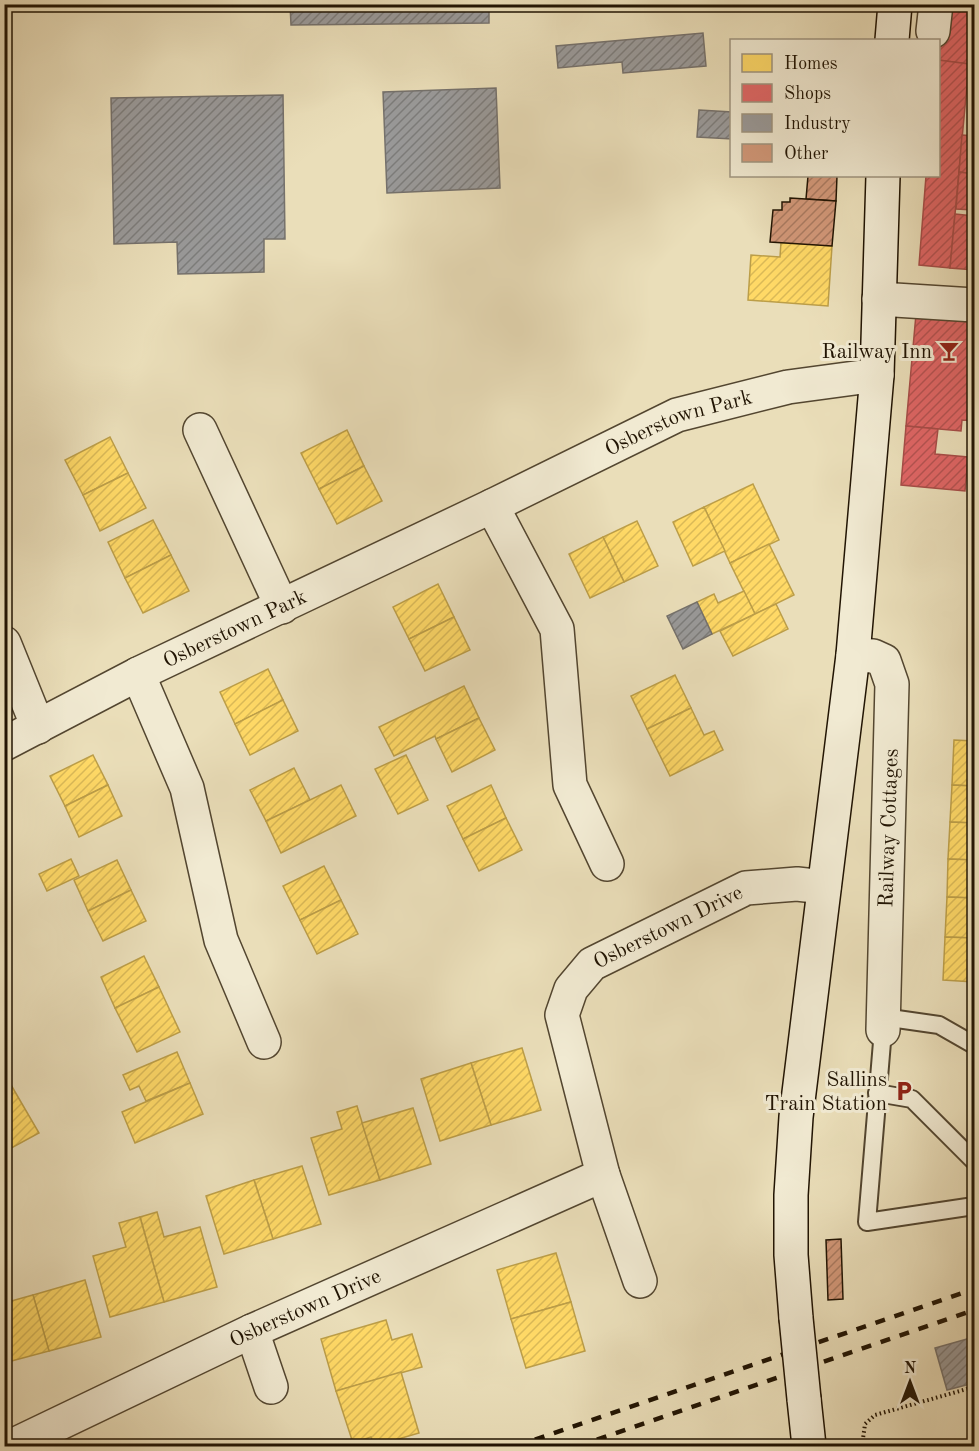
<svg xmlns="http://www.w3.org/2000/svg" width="979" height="1451" viewBox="0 0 979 1451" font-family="'Old Standard TT',serif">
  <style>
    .homes { fill: url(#homes-hatch); stroke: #bc9e48; stroke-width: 1.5 }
    .shops { fill: url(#shops-hatch); stroke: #a74d48; stroke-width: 1.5 }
    .industry { fill: url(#industry-hatch); stroke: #75716c; stroke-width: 1.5 }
    .building { fill: url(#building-hatch); stroke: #211403; stroke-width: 1.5 }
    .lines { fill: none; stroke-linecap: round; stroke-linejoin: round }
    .lane-casing { stroke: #534630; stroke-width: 20 }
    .street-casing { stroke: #534630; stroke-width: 36 }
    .secondary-casing { stroke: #211403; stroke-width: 36 }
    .path { stroke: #211403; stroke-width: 4; stroke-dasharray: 1.5 3; stroke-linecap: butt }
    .lane { stroke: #f1ead2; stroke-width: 16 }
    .street { stroke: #f1ead2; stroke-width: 33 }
    .secondary { stroke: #f1ead2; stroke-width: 33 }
    .rail { stroke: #211403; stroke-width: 4.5; stroke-dasharray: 10 10; stroke-linecap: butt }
    .secondary-bridge-casing { stroke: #211403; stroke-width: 36; stroke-linecap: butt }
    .secondary-bridge { stroke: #f1ead2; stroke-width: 33 }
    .labels { text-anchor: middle; stroke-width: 6; stroke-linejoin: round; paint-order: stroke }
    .poi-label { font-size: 21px; fill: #211403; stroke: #f1ead2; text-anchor: end }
    .street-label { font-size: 21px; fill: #211403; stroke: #f1ead2 }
  </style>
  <defs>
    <pattern id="homes-hatch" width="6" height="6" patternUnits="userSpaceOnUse" patternTransform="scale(1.5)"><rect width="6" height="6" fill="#ffd966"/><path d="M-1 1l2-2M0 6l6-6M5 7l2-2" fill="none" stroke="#dab957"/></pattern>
    <pattern id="shops-hatch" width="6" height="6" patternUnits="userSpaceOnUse" patternTransform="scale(1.5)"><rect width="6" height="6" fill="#e06666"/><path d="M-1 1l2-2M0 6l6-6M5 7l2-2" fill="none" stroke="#b55352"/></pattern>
    <pattern id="industry-hatch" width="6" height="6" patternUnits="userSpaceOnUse" patternTransform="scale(1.5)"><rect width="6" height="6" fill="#999"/><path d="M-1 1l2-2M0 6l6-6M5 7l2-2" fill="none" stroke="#7c7c7b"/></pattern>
    <pattern id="building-hatch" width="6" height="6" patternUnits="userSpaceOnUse" patternTransform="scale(1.5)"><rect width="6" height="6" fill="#d19778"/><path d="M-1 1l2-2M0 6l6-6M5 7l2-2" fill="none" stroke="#a97a60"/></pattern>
  </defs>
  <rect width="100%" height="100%" fill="#eadeb9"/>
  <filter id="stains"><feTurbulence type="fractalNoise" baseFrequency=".00333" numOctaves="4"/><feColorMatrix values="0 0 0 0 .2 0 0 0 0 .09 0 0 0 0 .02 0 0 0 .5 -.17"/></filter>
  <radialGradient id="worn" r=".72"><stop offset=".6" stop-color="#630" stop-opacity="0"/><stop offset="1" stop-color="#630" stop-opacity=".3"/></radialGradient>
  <g class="homes">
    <path d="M781,242l51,4 -4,60 -80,-6 3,-45 29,2z"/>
    <path d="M347,430l17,36 -45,23 -18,-36z"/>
    <path d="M110,437l18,36 -45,22 -18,-35z"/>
    <path d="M364,466l18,35 -45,23 -18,-35z"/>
    <path d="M128,473l18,35 -46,23 -17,-36z"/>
    <path d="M753,484l26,56 -49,23 -26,-56z"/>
    <path d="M704,507l21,44 -32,15 -20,-44z"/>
    <path d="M153,520l18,35 -46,23 -17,-36z"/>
    <path d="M637,521l21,45 -34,16 -21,-45z"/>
    <path d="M603,537l21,45 -34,16 -21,-44z"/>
    <path d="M769,544l25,51 -39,19 -25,-51z"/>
    <path d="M171,555l18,36 -46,22 -18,-35z"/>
    <path d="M438,584l16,33 -45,22 -16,-32z"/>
    <path d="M744,591l11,23 -43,20 -15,-32 17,-8 4,9z"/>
    <path d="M776,604l12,25 -55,27 -13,-25z"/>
    <path d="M454,617l16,33 -45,21 -16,-32z"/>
    <path d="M268,669l15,31 -48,24 -15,-32z"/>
    <path d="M675,675l16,33 -44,21 -16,-33z"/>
    <path d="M464,686l15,32 -43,21 -1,-3 -41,20 -15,-29z"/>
    <path d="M283,700l15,31 -48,24 -15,-31z"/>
    <path d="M691,708l13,27 10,-4 9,19 -53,26 -23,-47z"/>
    <path d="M479,718l16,32 -43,22 -16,-33z"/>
    <path d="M954,740l20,1v45l-22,-1z"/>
    <path d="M93,755l15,30 -43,21 -15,-30z"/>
    <path d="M406,755l22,45 -30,14 -23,-45z"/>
    <path d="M294,768l16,32 -44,21 -16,-31z"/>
    <path d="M108,785l14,31 -43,21 -14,-31z"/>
    <path d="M341,785l15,31 -75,37 -15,-32z"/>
    <path d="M491,785l15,33 -43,21 -16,-33z"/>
    <path d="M952,785l22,1v37l-24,-1z"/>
    <path d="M506,818l16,32 -43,21 -16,-32z"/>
    <path d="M950,822l24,1v37l-26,-1z"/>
    <path d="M71,859l8,17 -32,15 -8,-17z"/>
    <path d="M948,859l26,1v38l-27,-1z"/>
    <path d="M117,860l14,30 -43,21 -14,-31z"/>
    <path d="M324,866l17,34 -41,20 -17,-34z"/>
    <path d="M131,890l15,31 -43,20 -15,-30z"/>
    <path d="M947,897l27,1v40l-29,-1z"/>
    <path d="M341,900l17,34 -41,20 -17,-34z"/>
    <path d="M945,937l29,1v44l-31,-2z"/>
    <path d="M144,956l15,31 -44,21 -14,-31z"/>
    <path d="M159,987l21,45 -43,20 -22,-44z"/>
    <path d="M522,1048l19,62 -50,15 -20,-62z"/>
    <path d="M177,1052l13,31 -44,18 -7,-15 -9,4 -7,-15z"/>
    <path d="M471,1063l20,62 -51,16 -19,-62z"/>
    <path d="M7,1078l32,55 -35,19v-72z"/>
    <path d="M190,1083l13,31 -68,29 -13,-31z"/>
    <path d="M357,1106l23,74 -51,15 -18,-57 31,-9 -5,-17z"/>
    <path d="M413,1108l18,56 -51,16 -18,-57z"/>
    <path d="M302,1166l19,58 -48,15 -19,-59z"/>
    <path d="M254,1180l19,59 -49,15 -18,-58z"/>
    <path d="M157,1212l7,25 36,-10 17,60 -53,15 -24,-85z"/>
    <path d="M140,1217l24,85 -54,15 -17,-61 33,-9 -7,-24z"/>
    <path d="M556,1253l15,49 -60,17 -14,-49z"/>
    <path d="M85,1280l16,57 -52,14 -16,-56z"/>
    <path d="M33,1295l16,56 -45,12v-60z"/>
    <path d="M571,1302l14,49 -59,17 -15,-49z"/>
    <path d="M386,1320l6,20 20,-6 10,33 -86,24 -15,-52z"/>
    <path d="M401,1372l18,61 -45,13 -3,-9 -18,6 -17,-52z"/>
  </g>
  <g class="shops">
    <path d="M942,4h32v44l-4,-1 -1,17 -31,-4z"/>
    <path d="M938,60l31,4 -19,204 -31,-3 7,-89h12z"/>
    <path d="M962,135l12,1v38l-15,-2z"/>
    <path d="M959,172l15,2v36l-18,-1z"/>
    <path d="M955,214l19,2v54l-24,-2z"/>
    <path d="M916,314l58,5v102l-12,-1 -1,11 -55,-5z"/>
    <path d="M906,426l32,3 -3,25 33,3 -3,34 -64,-6z"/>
  </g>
  <g class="industry">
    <path d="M290,4h199v19l-198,2z"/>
    <path d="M703,33l3,33 -83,7 -1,-11 -64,6 -2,-22z"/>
    <path d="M496,88l4,100 -113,5 -4,-101z"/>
    <path d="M283,95l2,144h-21v33l-86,2 -1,-32 -63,2 -3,-146z"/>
    <path d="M699,110l33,2v27l-35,-2z"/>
    <path d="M697,602l15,32 -29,15 -16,-33z"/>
    <path d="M974,1337v46l-27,7 -12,-42z"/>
  </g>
  <g class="building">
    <path d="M808,176h29l-1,25 -30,-2z"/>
    <path d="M790,198l46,3 -4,45 -62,-4 3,-32h9v-8h8z"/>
    <path d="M841,1239l2,60 -15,1 -2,-60z"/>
  </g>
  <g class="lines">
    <g class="lane-casing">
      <g id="lane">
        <path d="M883,1017l56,8 35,20"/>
        <path d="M883,1030l-16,192 107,-16"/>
        <path d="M877,1093l35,6 62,62"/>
      </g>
    </g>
    <g class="street-casing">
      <g id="street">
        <path d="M933,31l3,-27"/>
        <path d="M879,299l95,6"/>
        <path d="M200,430l82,177"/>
        <path d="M492,506l65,123 13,156 37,79"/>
        <path d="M4,643l34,84"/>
        <path d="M853,655l20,1 11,5 8,23 -9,346"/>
        <path d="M138,674l49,114 34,152 43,102"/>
        <path id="s1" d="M4,744l134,-70 354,-168 185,-91 111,-28 89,-12"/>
        <path d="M603,1175l37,106"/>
        <path d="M252,1331l19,56"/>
        <path id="s2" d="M12,1446l240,-115 351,-156 -41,-160 9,-26 21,-25 154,-76 51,-4 27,3"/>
      </g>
    </g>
    <g class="secondary-casing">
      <g id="secondary">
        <path d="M892,40l3,-36"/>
        <path d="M796,1318l-5,-63v-60l5,-78 57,-462 24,-280 6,-199"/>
        <path d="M804,1399l5,47"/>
      </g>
    </g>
    <path class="path" d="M862,1446l3,-22 10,-9 99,-28"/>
    <use href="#lane" class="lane"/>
    <use href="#street" class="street"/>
    <use href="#secondary" class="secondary"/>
    <g class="rail">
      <path d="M516,1446l458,-157"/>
      <path d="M578,1446l396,-136"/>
    </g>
    <g class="secondary-bridge-casing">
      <path id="secondary-bridge" d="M796,1318l8,81"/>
    </g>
    <use href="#secondary-bridge" class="secondary-bridge"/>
  </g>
  <defs>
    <g id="bar-bare" transform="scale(1.62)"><path d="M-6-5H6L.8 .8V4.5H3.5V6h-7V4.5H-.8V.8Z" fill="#8f2418" stroke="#f1ead2" stroke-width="2.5" paint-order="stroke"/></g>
    <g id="parking-bare" transform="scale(1.62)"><path d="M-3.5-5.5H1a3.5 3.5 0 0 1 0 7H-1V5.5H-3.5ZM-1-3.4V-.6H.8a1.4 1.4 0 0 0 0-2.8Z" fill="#8f2418" stroke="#f1ead2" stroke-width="2.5" paint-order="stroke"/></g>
  </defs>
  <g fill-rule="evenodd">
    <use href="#bar-bare" x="949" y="351"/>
    <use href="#parking-bare" x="904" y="1091"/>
  </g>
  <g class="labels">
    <g class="poi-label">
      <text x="932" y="358">Railway Inn</text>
      <text x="887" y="1086">Sallins<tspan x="887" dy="24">Train Station</tspan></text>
    </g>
    <g class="street-label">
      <text dy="7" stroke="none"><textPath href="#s1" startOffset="748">Osberstown Park</textPath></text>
      <text dy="7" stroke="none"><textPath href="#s1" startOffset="258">Osberstown Park</textPath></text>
      <text transform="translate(888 828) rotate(-88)" y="7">Railway Cottages</text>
      <text dy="7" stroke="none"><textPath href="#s2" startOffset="960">Osberstown Drive</textPath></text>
      <text dy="7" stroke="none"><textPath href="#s2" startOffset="324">Osberstown Drive</textPath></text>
    </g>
  </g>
  <rect width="979" height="1451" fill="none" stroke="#eadeb9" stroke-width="24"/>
  <rect x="6" y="6" width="967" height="1439" fill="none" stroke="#211403" stroke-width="3"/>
  <rect x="12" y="12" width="955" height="1427" fill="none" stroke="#211403" stroke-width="1.5"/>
  <rect x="730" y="39" width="210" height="138" fill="#f1ead2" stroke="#9e947f" stroke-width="1.5"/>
  <rect x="742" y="54" width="30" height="18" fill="#ffd966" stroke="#9e947f" stroke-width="1.5"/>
  <text x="784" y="69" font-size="18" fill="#211403">Homes</text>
  <rect x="742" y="84" width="30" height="18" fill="#e06666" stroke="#9e947f" stroke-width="1.5"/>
  <text x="784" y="99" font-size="18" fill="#211403">Shops</text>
  <rect x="742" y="114" width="30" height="18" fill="#999999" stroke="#9e947f" stroke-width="1.5"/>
  <text x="784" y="129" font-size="18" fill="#211403">Industry</text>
  <rect x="742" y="144" width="30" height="18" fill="#d19778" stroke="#9e947f" stroke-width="1.5"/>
  <text x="784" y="159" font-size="18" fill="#211403">Other</text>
  <g transform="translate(910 1382)" stroke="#f1ead2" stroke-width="4.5" paint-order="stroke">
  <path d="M0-4.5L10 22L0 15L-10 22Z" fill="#211403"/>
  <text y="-9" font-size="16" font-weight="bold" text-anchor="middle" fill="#211403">N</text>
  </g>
  <rect width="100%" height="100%" filter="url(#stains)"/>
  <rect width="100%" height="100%" fill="url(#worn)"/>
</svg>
